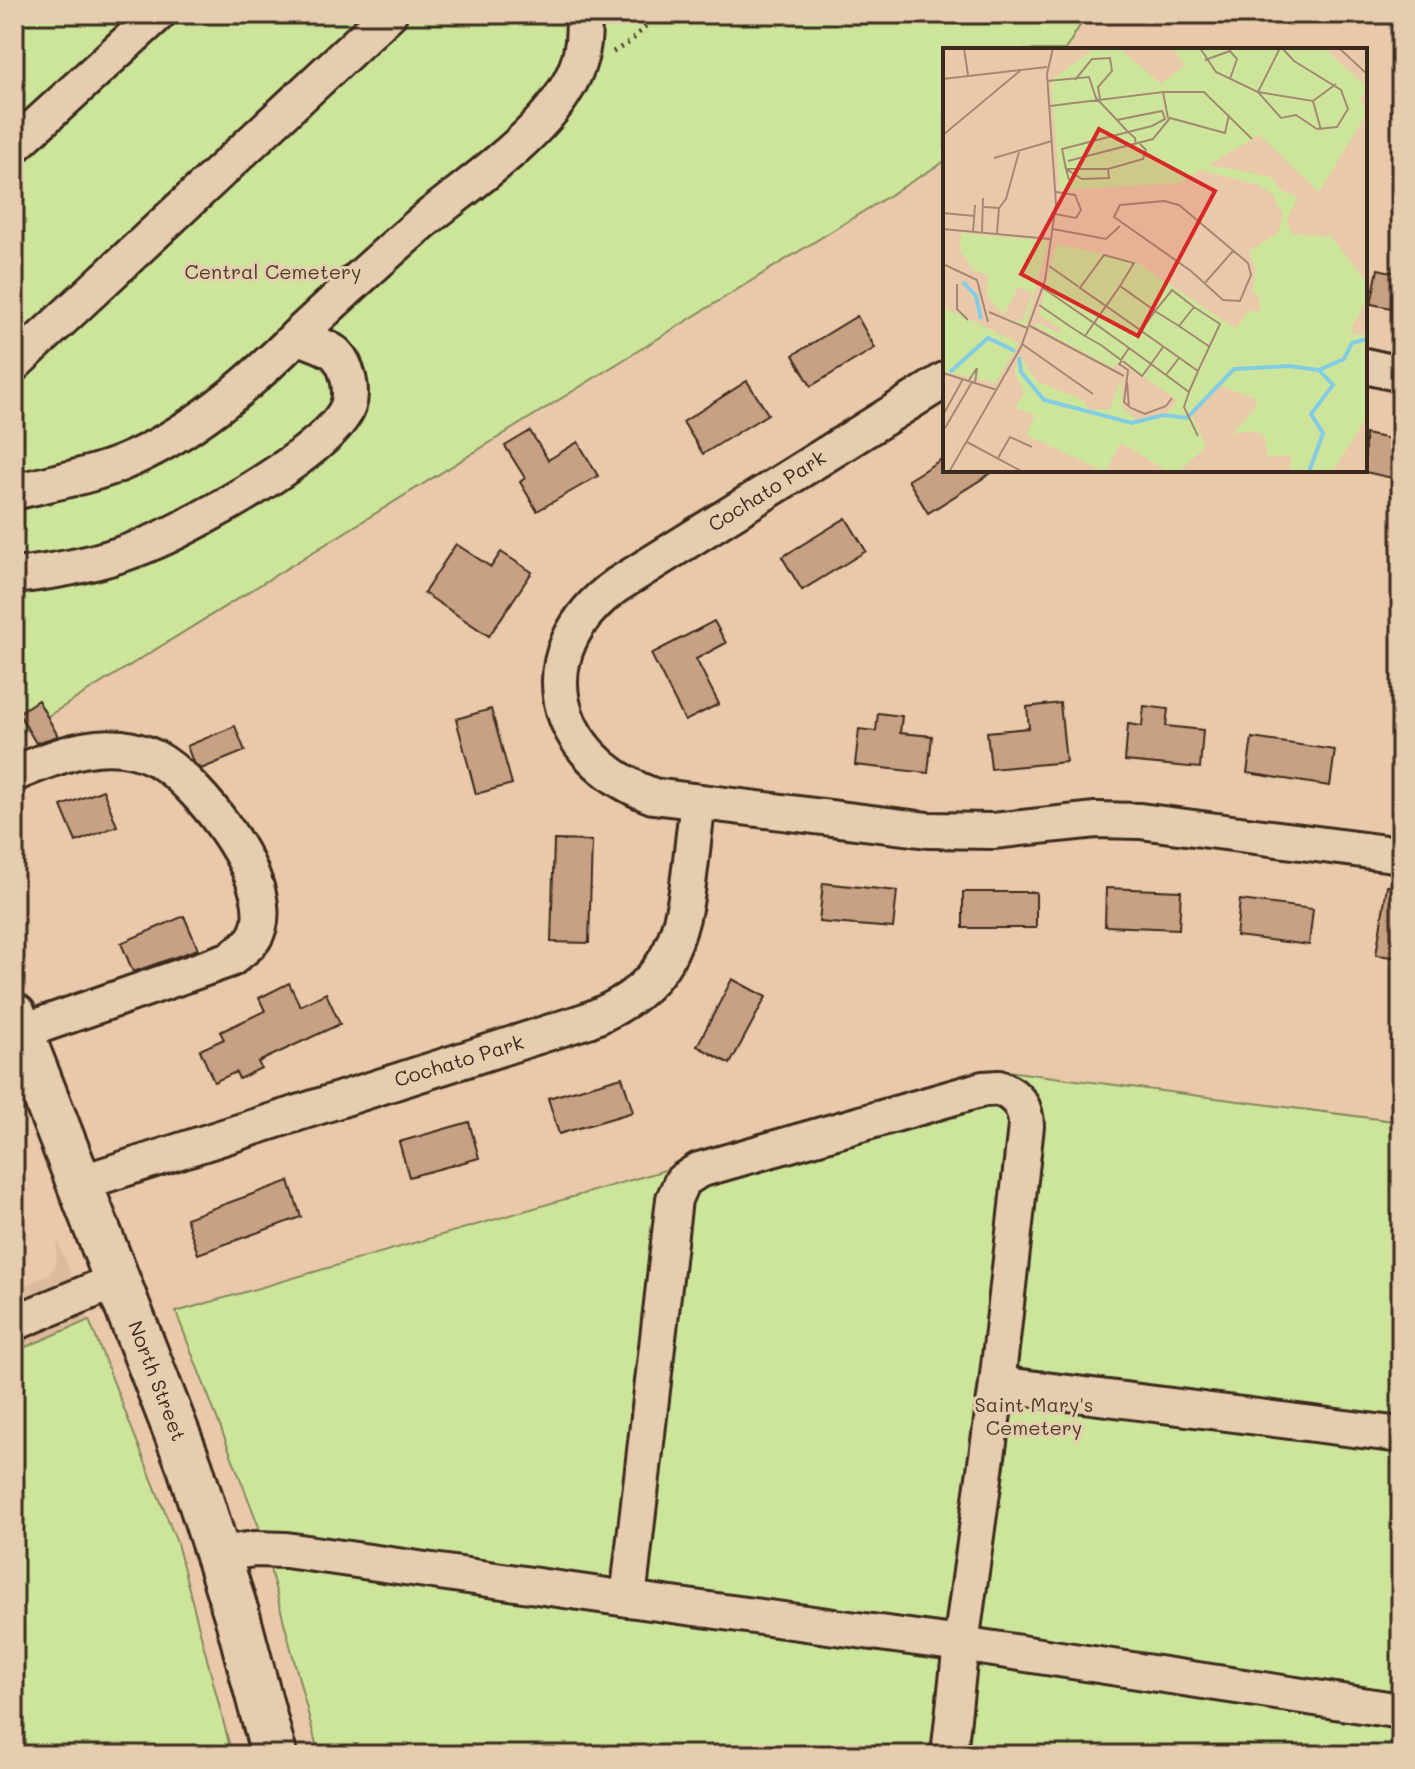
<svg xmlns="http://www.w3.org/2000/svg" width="1415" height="1769" viewBox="0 0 1415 1769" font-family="Mali,sans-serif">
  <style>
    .built { fill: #ddba9b }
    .green { fill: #cde59a; stroke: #84885c; stroke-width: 2 }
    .building { fill: #c8a083; stroke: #3b2a1e; stroke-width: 2 }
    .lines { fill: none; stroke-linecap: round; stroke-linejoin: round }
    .minor-casing { stroke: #3b2a1e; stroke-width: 40 }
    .major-casing { stroke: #3b2a1e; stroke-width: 50 }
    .path { stroke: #3b2a1e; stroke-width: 5; stroke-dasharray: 2 6; stroke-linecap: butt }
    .minor { stroke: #e7cdaf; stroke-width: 34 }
    .major { stroke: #e7cdaf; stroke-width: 44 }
    .labels { text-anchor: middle; stroke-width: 6; stroke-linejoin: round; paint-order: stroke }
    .park-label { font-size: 20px; fill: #4a3d2a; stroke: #e7cdaf }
    .street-label { font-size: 20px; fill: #3b2a1e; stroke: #e7cdaf }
    .inset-river { fill: none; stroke: #83cde4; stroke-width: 4 }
    .inset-road { fill: none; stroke: #a48972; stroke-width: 2 }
    .view { fill: #d62828; fill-opacity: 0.15; stroke: #d62828; stroke-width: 4 }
    .inset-edge { fill: none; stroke: #3b2a1e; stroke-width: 4 }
  </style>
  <rect width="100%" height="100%" fill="#eac9aa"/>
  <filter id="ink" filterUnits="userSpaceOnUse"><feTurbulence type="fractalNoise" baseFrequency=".0125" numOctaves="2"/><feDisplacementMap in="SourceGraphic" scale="16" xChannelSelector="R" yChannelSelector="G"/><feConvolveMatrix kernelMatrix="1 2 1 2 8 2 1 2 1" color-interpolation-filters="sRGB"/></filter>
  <g filter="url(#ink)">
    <path class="built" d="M57,1239l32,81 -75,32v-61l35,-17 7,-11z"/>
    <g class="green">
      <path d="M14,14h1073l-22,36h-120v111l-931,576z"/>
      <path d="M1007,1071l394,51v633h-1082l-60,-228 -83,-215z"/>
      <path d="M89,1320l88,223 55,212h-218v-403z"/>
    </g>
    <g class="building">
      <path d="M1378,269l23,5v36l-30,-6z"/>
      <path d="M857,316l18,32 -64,38 -18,-31z"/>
      <path d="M747,381l21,33 -65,40 -20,-32z"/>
      <path d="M530,431l18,29 30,-18 20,34 -61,35 -17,-29 5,-4 -20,-32z"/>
      <path d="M1365,434l36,7v39l-36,-8z"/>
      <path d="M945,457v13h51l-68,43 -20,-33z"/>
      <path d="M846,518l20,33 -64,39 -20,-33z"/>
      <path d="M456,544l35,23 10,-15 31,20 -43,64 -65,-43z"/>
      <path d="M714,621l12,22 -30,16 23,45 -34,17 -34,-67z"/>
      <path d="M38,700l20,36 -22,7 -18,-30z"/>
      <path d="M1060,703l6,59 -75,7 -4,-37 42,-4 -2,-21z"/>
      <path d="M1144,706l24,3 -2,17 37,4 -3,38 -75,-7 3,-37 14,2z"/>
      <path d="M491,709l21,75 -36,10 -20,-75z"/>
      <path d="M878,713l24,3 -2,17 32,3 -4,37 -73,-8 4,-36 17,2z"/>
      <path d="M235,726l10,25 -44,18 -8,-7 -6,-16z"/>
      <path d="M1252,738l83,12 -5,36 -83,-13z"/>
      <path d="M103,790l14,36 -41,16 -15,-36z"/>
      <path d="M554,840l38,1 -3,102 -38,-1z"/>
      <path d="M823,883l74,8 -4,37 -74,-6z"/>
      <path d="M1387,886l14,1v71l-25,-3z"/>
      <path d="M1106,888l75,3 -2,38 -74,-3z"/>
      <rect x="963" y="892" width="73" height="36"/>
      <path d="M1240,900l73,9 -4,36 -73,-9z"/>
      <path d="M184,916l14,33 -65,23 -12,-29z"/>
      <path d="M732,979l34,18 -36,67 -33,-18z"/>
      <path d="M289,983l11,23 26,-13 14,31 -82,38 3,6 -22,11 -3,-7 -22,10 -14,-32 24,-11 -4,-7 45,-21 -6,-13z"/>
      <path d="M622,1077l11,35 -74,22 -11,-36z"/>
      <path d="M469,1122l10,36 -70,19 -10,-35z"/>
      <path d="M289,1181l12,36 -103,37 -12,-36z"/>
    </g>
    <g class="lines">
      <g class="minor-casing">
        <g id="minor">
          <path d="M14,146l144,-132"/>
          <path d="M14,364l375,-350"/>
          <path d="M1365,366l36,8"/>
          <path d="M945,380l-328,205c-93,67 -66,173 36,211l275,34 65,1 103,-11 44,1 261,34"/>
          <path d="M14,492c35,-9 74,-15 108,-29 67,-28 125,-77 175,-127"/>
          <path d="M14,576c48,-5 97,-15 142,-35 43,-19 176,-91 192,-135 5,-15 0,-40 -12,-52 -9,-8 -28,-13 -39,-18 42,-39 83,-78 127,-115 44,-36 108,-79 139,-127 17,-26 23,-49 20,-80"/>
          <path d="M14,774c44,-19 94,-40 141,-16 42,22 130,131 99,180 -5,8 -17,15 -23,21l-210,73"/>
          <path d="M999,1088c18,7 27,19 27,38l-29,258 -36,260 -333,-45 46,-400 8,-18 17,-11 284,-81z"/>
          <path d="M80,1183l508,-163c107,-41 95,-118 110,-217"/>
          <path d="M14,1323l104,-43"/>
          <path d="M997,1384l404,51"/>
          <path d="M219,1554l36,-5 31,1 342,49"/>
          <path d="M949,1755l12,-111 440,67"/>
        </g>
      </g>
      <g class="major-casing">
        <path id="major" d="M14,1016l176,451 48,152 36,136"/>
      </g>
      <path class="path" d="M613,52l17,-10 27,-28"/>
      <use href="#minor" class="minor"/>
      <use href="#major" class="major"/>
    </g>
  </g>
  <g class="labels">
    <g class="park-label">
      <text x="273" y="279">Central Cemetery</text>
      <text x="1034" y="1412">Saint Mary's<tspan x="1034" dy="23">Cemetery</tspan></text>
    </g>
    <g class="street-label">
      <text transform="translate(767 491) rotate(-32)" y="7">Cochato Park</text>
      <text transform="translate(459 1061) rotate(-17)" y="7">Cochato Park</text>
      <text transform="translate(157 1381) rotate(69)" y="7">North Street</text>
    </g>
  </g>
  <g transform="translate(943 48)">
    <rect width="424" height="424" fill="#eac9aa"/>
    <path d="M152,0h24l42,36 24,-19 -13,-17h152l43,39 -7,13 7,13 -48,79 -60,-57 -50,30 62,12 10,13 17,7 -11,23 5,14 40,3 35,46v17l-16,28 2,6 14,1v82l-35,55h-42l1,-17 -23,2 -3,-21 -12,-5 -20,3 23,-27v-8l-39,-14 -25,30 14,32 -28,25h-9l-48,-29 -16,29 -79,-37 9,-20 -20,-7 9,-15 -10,-22 6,-15 18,26 45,18 6,10 21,-1 11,-31 1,28 15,15 27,-4 13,-17 -56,-39 -8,7 -78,-42 1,-4 22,11 3,-5 -22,-13 17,-71 79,17 101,68 12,-18h12l-1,-14 -7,-5 4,-22 -7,-19 29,-18 5,-17 -11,-22 -13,-9 -59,-15 -22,13 -118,7 -9,-110zM18,185l87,8 -22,85 -13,-6 9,1 11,-28 -15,-6 -14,28 -17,-18 1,-22 -14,-4 -14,-20zM0,259l76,36 -23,40 -53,-12z" fill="#cde59a"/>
    <path class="inset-river" d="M20,234l13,14 5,23M76,309l2,15 23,28 88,23 32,-8 23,3 47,-49 54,-3 31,4M7,324l38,-34 27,13M366,424l14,-39 -12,-19 22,-29 -14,-15 25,-11 8,-16 15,-4"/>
    <path class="inset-road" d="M21,0l4,27M257,0l16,24 42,20 23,26 15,-3 21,14 20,-2 11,-18 -7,-19 -47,-29 -12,-13M396,0l28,26M262,12l25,-9 7,8 -7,20M0,31l104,-12M132,32l17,-21 18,-1 2,13 -14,16 2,12M104,33l42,-4 7,21 21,22M220,44h41l48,47M315,44l55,9 23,-17M315,44l22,-44M370,53l8,29M107,58l113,-14 5,26M0,87l78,-65M51,110l58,-17M125,113l85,-22 17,-21 55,15 4,-18M165,121h-42l-4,-20 66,-17 24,-6 13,-7 -3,-8 -45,9 11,12 7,6 1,7M126,132l-3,-11 16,10 27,-1 -1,-9 35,-10 3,-9 -6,-6M221,153l15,4 69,58 3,12 -11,26 -17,-1 -32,-29 -77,-54 6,-12zM41,159l15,1 7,-9 13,-47M0,165l32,3M112,166l21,4 5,-8 -6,-15 -19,-3M0,181l107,10M110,181l53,10 14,-13M30,184l2,-27M39,185l1,-35M54,185l2,-25M0,216l34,16 11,42M106,218l30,21M14,236v25l11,11M261,236l29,-33M177,238l14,-23 -30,-8 -24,33 26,18 14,-20 35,25 -15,21M100,240l51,35 12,-17 92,65 22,-47 -26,-17 -15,19 -24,-15 17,-21 22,17M96,257l32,22 14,9 16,9 20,15 8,-12 -35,-25 -9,13M46,264l38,16M87,278l94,50M236,278l31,21M79,296l71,50M220,299l-12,17 15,11M236,310l-13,17 23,17 9,-21M179,313l-3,3 9,6 -4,32 7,6 14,6 21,-8 6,-8M180,313l19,15 9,-12 -22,-16M0,325l54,17M26,332l8,-12 -2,15M184,334l2,25M246,344l-5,15 14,29M0,367l20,-36M2,380l27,-46M24,394l56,30M55,410l12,-21 22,10M6,424l72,-125 24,-67 11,-76 -9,-130 6,-26"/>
    <path class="view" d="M156,81l116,62 -77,145 -117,-62z"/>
    <rect width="424" height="424" class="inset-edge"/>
  </g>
  <rect width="1415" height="1769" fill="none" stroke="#e7cdaf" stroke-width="48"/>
  <rect x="24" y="24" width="1367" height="1721" fill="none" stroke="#3b2a1e" stroke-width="3" filter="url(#ink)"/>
</svg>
